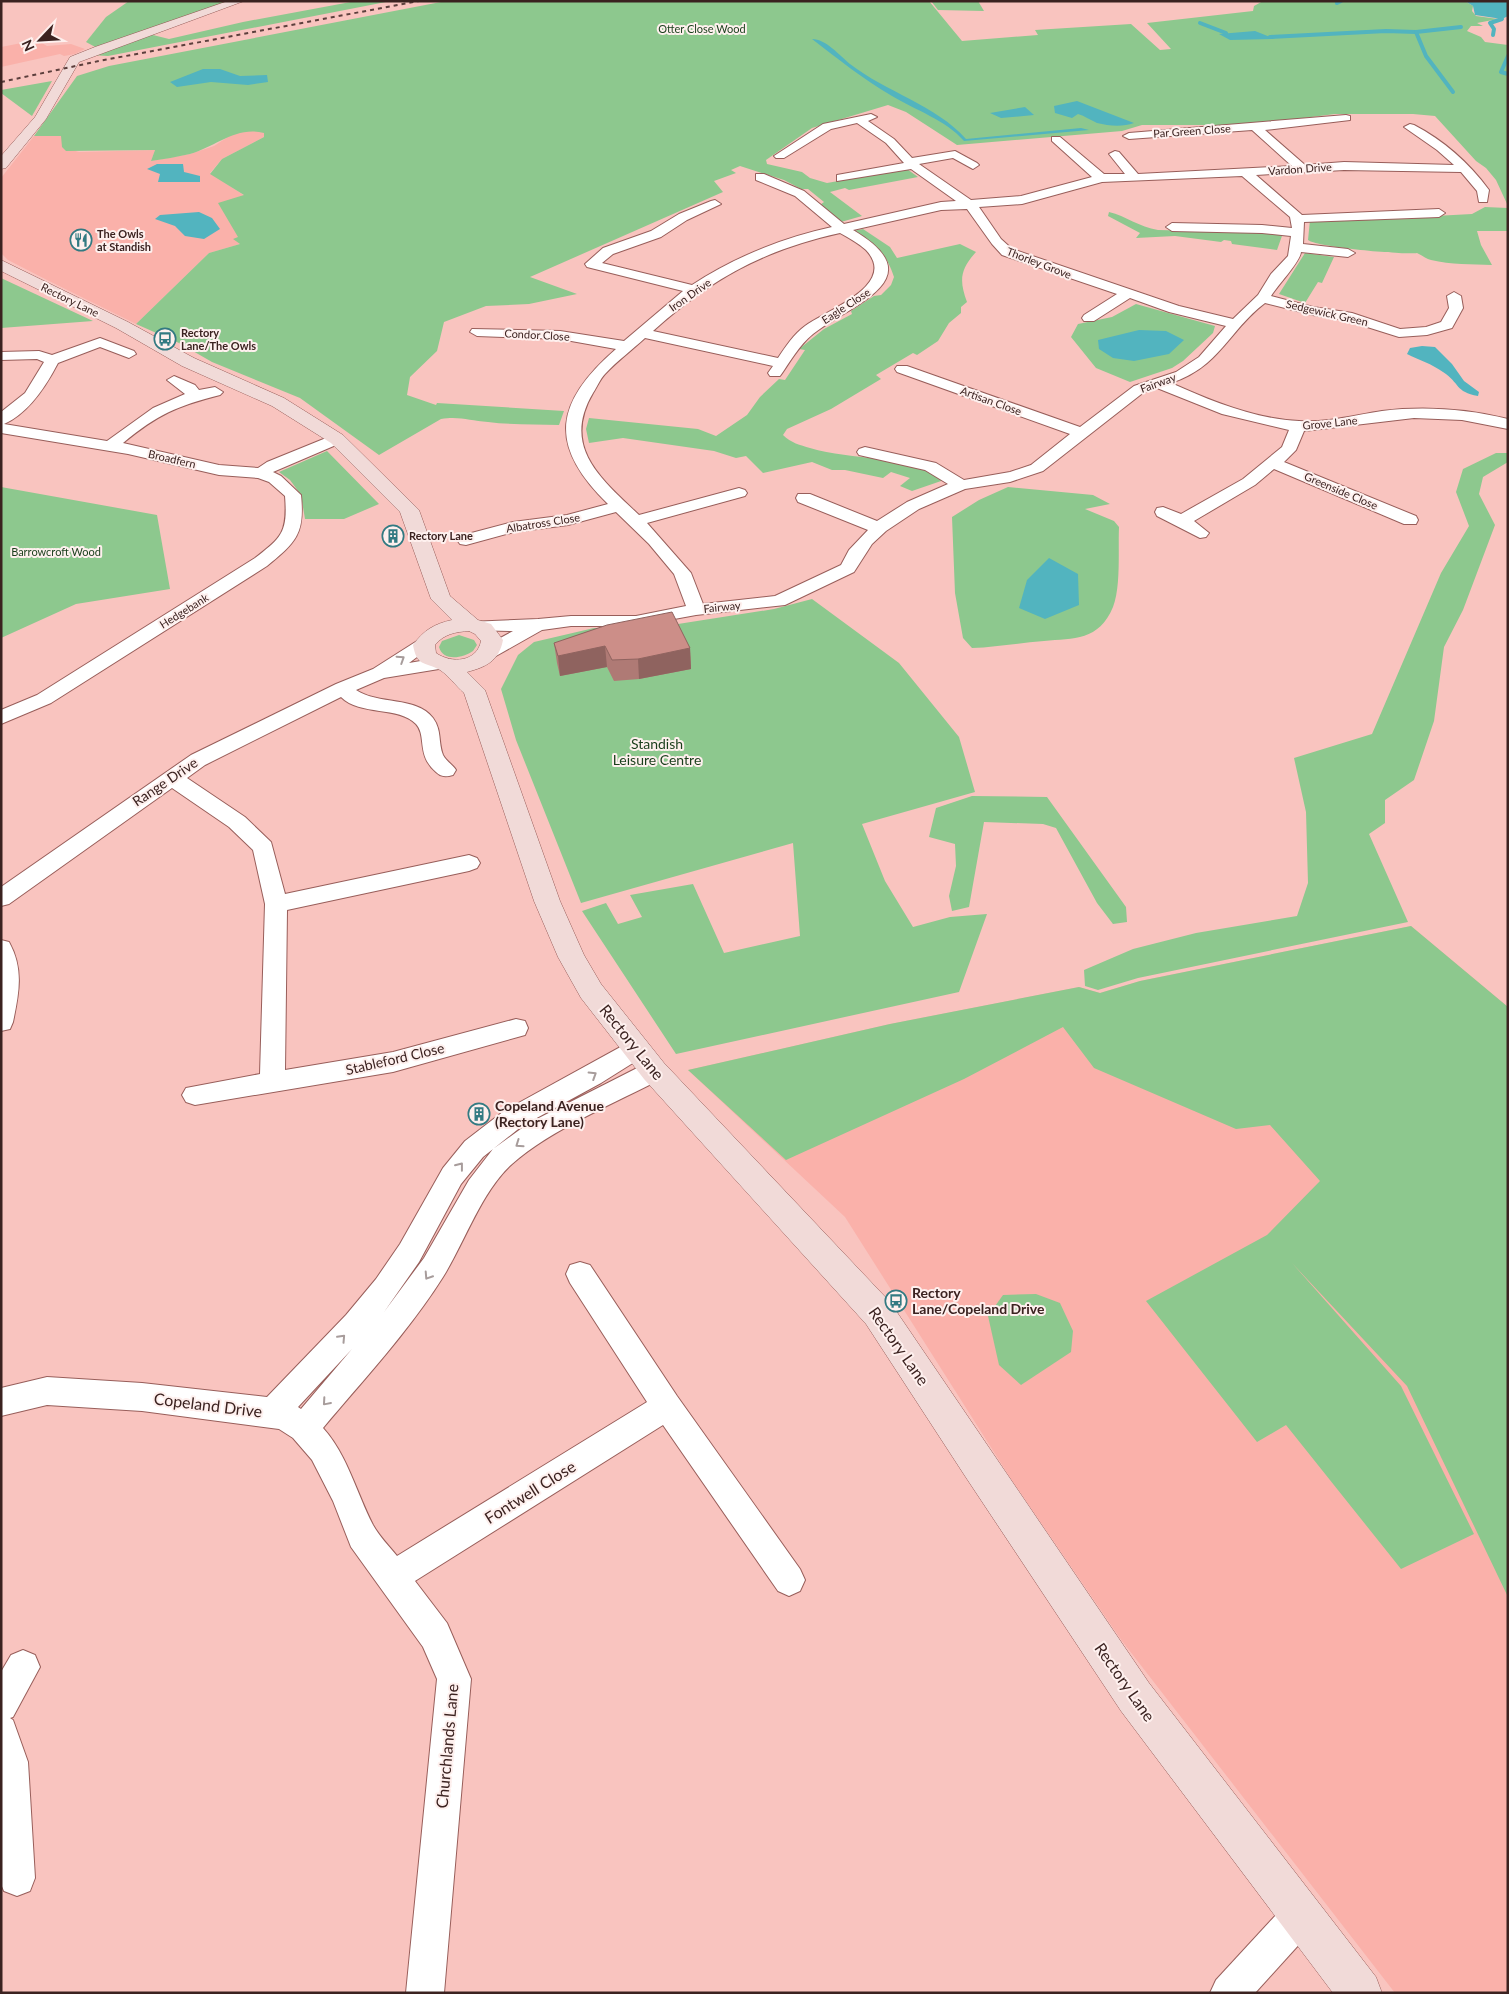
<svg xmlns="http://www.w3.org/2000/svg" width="1509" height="1994" viewBox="0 0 1509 1994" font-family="Lato,sans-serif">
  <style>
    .built { fill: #fab1aa }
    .green { fill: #8dc88e }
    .water { fill: #52b4bf }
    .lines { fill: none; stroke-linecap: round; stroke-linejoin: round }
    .stream { stroke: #52b4bf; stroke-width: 4 }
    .street-casing { stroke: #985e5a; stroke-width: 2 }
    .secondary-casing { stroke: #985e5a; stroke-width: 1 }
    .street { fill: #fff; fill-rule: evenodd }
    .secondary { fill: #f1dad8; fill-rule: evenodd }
    .rail { stroke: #5d3f3d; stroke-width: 2; stroke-dasharray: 4 4; stroke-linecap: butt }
    .wall { fill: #af7a75 }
    .shaded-wall { fill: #8f635f }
    .building { fill: #cc8e88; stroke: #8f635f }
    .oneway { stroke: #a79c9b }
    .labels { text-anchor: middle; stroke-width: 4; stroke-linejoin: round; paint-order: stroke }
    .far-park-label { font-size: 11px; fill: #193e1b; stroke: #fef0ee }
    .far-street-label { font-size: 11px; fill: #3b2220; stroke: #fef0ee }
    .far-poi-label { font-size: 11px; font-weight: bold; fill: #3b2220; stroke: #fef0ee; text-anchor: start }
    .park-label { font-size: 14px; fill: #193e1b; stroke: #fef0ee }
    .street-label { font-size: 14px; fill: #3b2220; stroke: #fef0ee }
    .poi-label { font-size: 14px; font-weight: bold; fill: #3b2220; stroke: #fef0ee; text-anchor: start }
    .near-street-label { font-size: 16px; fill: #3b2220; stroke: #fef0ee }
  </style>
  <rect width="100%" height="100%" fill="#f9c4bf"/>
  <g class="built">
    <path d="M37,40l10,6 24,-2 14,5 -10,5 -11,2 -4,-2 -59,13v-20z"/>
    <path d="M254,130l10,2v5l-42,22 -12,14 35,23 -7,42 -4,1 6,5 -31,9 -73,71 -93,-46 -35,-18 -7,-7v-75l33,-42h28v11l17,5 76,-2 -4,11 39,-7 24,-8 20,-13z"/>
    <path d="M1411,926l97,81v986h-113l-273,-352 -111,-162 -166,-262 -157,-147 202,-46 189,-37 21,6 40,-12z"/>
  </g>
  <g class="green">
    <path d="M129,1h110l-140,48 -13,-7 20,-25z"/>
    <path d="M356,1h35l-283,55 -18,-1 59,-21 20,5 74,-17z"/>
    <path d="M446,1h483l33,40 76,-6 -3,-5 96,-6 29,26 11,-1 -24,-26 106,-12 1,-5 9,-5h202l8,5 -1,5 4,5 22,3 -21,4 6,3h-12l-4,5 14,6 4,5 23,3v161l-12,-26 -10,-12 -10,-7 -41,-45 -22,-2h-78l-86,11h-107l-20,6 -165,14 -51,-33 -18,-7 -76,23 -46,32 1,4 35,8 8,6 17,5 80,-14 11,8 -69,13 -4,-2 -15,4 32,24 -21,6 -21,-17 4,-3 -16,-13h-7l-17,-9 -44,-14 -9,4 5,3 -22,8 9,11 -193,85 47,17 -48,10 -43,2 -42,16 -7,29 -27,26 -3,18 29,10 1,-2 127,8 -5,14c-23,-1 -48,0 -71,-3 -18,-1 -28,-6 -47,-3l-62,36 -79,-57 -88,-36 -33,-19 -43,-19 73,-71 31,-9 -7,-5 5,-2 -20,-34 26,-8 -34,-21 12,-15 42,-22v-4c-29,-7 -48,14 -74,21 -13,3 -26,5 -39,7l4,-11 -89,1 -4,-4 -1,-11h-27l43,-60 32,-10z"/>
    <path d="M931,1h47l6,10 -46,-1z"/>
    <path d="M52,81l-20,35 -31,-23v-3z"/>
    <path d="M1485,207l23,1v23h-31l4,14 11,20c-20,-1 -41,0 -61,-5 -5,-1 -9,-5 -14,-7 -14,2 -101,-6 -109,-13l2,-20 104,-1 2,-2 56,-3z"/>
    <path d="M1109,212c17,4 30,15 49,18l125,3 -6,17 -45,-6 -1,-3 -7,-1 -3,2 -46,-6 -39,2 4,-5 -32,-17z"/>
    <path d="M863,229l27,18 7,11 63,-14 16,8c-16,18 -17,28 -9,50l-6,5v6l-12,10 -11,18 -21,14 -4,-2 -37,22 5,4 -50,30 -44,20 -4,6c8,8 17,10 27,13 42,13 99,6 134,32l-32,11 -12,-5 10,-8 -19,-6 -8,6 -38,-8h-13l-20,-8 -49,11 -17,-17 -10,2 -22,-7 -91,-13 -34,5 -3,-14 3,-11 109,11 18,7 31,-21 13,-18 19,-18 6,1 20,-30 -6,-1 25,-20 28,-15 -1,-3 23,-15 7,-1 10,-10 3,-8c-9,-27 -19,-32 -41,-46z"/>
    <path d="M1305,253l29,4 -12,26 -4,-1 -13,21 -26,-9z"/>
    <path d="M1,278l92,43 -92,7z"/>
    <path d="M1136,304l79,22 -2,7 -30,28 -11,7 -42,14 -34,-14 -25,-31 7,-13 34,-7z"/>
    <path d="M327,451l52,53 -35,15h-39l-4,-24 -11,-15 -11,-8z"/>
    <path d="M1496,453h11l1,9 -25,15 -4,17 16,31 -32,85 -19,37 -10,74 -20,59 -29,20v23l-16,11 39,88 -270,56 -40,12 -13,-4 -1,-16 49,-21 63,-16 101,-17 11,-33 -2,-71 -12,-54 78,-24 69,-161 28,-47 -13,-34 7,-23z"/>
    <path d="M1,487l156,28 13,74 -94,15 -75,34z"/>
    <path d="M1008,487l85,8 17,9 -25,5 29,12 5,6c-1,22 2,60 -6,80 -14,34 -39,31 -69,34 -25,2 -48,6 -72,7l-9,-10 -8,-45 -3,-76 27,-17z"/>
    <path d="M812,599l87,64 60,74 16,55 -113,32 23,57 28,46 37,-10 37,-3 -28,78 -283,62 -94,-143 24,-8 12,21 24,-7 -12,-22 63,-11 31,69 76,-17 -7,-93 -212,60 -65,-163 -15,-51 17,-34 16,-13 60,-14 45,1 39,-5 96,-15z"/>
    <path d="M459,635l15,5 3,5 -4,6c-10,7 -30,11 -34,-4l3,-6z"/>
    <path d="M972,796l75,1 79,110 1,15 -14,2 -16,-21 -41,-75 -13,-4 -59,-2 -15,85 -17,4 -3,-15 7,-30 -1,-22 -26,-7 7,-29z"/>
    <path d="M1411,926l97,81v590l-101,-211 -115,-123 109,123 73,148 -73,35 -115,-144 -29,17 -111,-141 121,-66 53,-54 -50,-56 -34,4 -142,-61 -31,-41 -99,52 -178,81 -98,-90 202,-46 189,-37 21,6 40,-12z"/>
    <path d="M1036,1294l24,9 13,28 -2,21 -50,33 -22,-20 -11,-49 15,-21z"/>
  </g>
  <g class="water">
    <path d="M1465,1h43v15l-6,3 -27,-4 -2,-9z"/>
    <path d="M1255,31l20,8 -45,1 -11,-6z"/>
    <path d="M812,39c14,0 27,16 38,25 36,28 86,41 116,75l115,-11 8,2 -125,11c-18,-21 -49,-31 -72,-45 -29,-17 -54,-37 -80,-57z"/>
    <path d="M203,69h17l20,7 27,-1 1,7 -20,3 -37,-3 -34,5 -7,-5z"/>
    <path d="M1077,101l57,22c-11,4 -25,3 -37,0 -7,-3 -12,-7 -19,-9l-6,4 -17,-5 -1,-7z"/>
    <path d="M1025,107l9,8 -33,3 -11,-5z"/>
    <path d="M157,164h26l1,8 16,4v6h-42l2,-8 -13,-5z"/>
    <path d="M199,212l13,6 8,11 -16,10 -19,-3 -10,-10 -20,-7 5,-4z"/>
    <path d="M1139,330l27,1 18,9 -15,14 -35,7 -21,-3 -14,-9 -1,-9z"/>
    <path d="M1422,346l13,1 17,17 12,17 15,11 -1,4c-23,-4 -18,-13 -35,-24 -11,-8 -24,-12 -36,-18l3,-6z"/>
    <path d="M1049,558l29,16 1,31 -34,14 -26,-11 8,-28z"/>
  </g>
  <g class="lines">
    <g class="stream">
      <path d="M1337,3l4,-2"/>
      <path d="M1200,23l26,10"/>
      <path d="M1493,35l1,-6 -4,-6 12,-4"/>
      <path d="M1270,37l116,-6 30,1"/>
      <path d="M1508,56l-7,16 7,2"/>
      <path d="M1453,92l-27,-36 -10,-24 45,-5"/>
    </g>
    <g class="street-casing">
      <g id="street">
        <path d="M871,114l6,3 -9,4 26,18 18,19 43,-7 22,12 2,2 -6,4 -20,-11 -34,6 52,36 50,-4 71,-19 -40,-36v-4h8l44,37h21l-16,-20 6,-3 4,1 19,22 154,-8 -40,-36 -123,9 -6,-3 6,-3 217,-18 4,1v4l-85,10 40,35 39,-3 110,3 -17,-15 -33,-23 6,-3 4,1c29,15 55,38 75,65l-2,12h-8l-2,-11 -16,-19 -117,-2 -88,5 46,40 137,-6 6,4 -6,4 -135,5 -1,22 45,5 7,4 -7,4 -47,-5c-1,10 -23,33 -30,44l42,11 39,6 48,16 26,-2 15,-5 8,-14 -2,-12 7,-4 7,4 2,12 -11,20 -25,7 -28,2 -54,-17 -32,-5 -48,-12c-37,28 -45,64 -94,80 40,18 84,36 128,38 28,2 56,-6 83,-10 42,-5 85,-2 126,8v10l-46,-9 -48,-2 -110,13 -8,19 -12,12 132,54 2,4 -2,4h-12l-130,-55 -19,16 -61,36 15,12 -3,4 -6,1 -43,-22 -2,-4 2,-4 6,-1 18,7 62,-35 39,-32 7,-17 -67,-16 -65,-26 -13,4 -101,79 -33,11 -45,7 -46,20 -33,22 -14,13 -18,28 -69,33 -89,10 -60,11h-65l-29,4 -46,26h-14l-2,-4 2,-4 31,-17 -45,-1 -2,-4 2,-4 70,-3 33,-3h65l50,-10 -12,-32 -25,-30 -33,-32 -48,13 -54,7 -48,13 -6,-1 -3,-4 3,-4 53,-14 54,-7 41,-11c-61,-59 -53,-102 8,-155l-56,-10 -83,-3 -7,-4 2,-3 88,2 64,10 59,-50 -96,-24 -2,-3 18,-16 48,-17 28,-17 32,-13 4,-1 6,4 -34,16 -26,17 -48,17 -11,9 90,22c43,-28 90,-47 140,-58l-37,-31 -39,-16v-6h8l40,17 40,33 97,-22 15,-1 -45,-32 -74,12v-6l67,-12 -18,-20 -29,-20 -26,6 -47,29h-8l-2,-2 49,-32zM1242,176l48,41 2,11 -30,-3 -90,-2 -6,4 6,4 90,2 29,3 -3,20 -17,18 -13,21 -25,24 -54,-13 -167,-57 -11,-10 -22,-32 43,-3 80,-22zM967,209l25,35 10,11 115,39 -33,21 -2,3 2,3h10l36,-23 39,14 57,14 -27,31 -23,15 -42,14 -54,41 -173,-61h-10l-2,3 2,3 173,62 -39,31 -21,7 -46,8 -28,-17 -71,-16 -6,2 -2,3 2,3 66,15 23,14 -41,18 -30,19 -67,-27h-12l-2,4 2,4 70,28 -19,20 -8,15 -66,31 -72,8 -12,-31 -44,-50 98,-27 2,-3 -2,-3 -6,-2 -100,27c-38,-36 -78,-68 -46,-122 4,-6 7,-14 12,-19 12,-13 27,-24 40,-36l128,28 -5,7 2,3h10c10,-14 19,-31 33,-42 38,-30 123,-55 40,-104l88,-20zM840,233c9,5 18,10 26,17 33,35 -39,60 -61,76 -11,8 -19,20 -27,32l-125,-27c58,-52 110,-81 187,-98z"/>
        <path d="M100,338l34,13 2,3 -7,4 -29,-11 -42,16c-12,23 -29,50 -54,61l103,17 46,-33 32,-14 -18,-14 7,-4 21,9 4,5 16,-3 8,5 -3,3c-43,11 -62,19 -97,48l96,22 39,3 9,-6 64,-26h12l2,3 -2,3 -70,30 8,4 20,19c4,39 -5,47 -34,71l-216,137 -50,21v-14l36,-15 218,-137c27,-21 33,-26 30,-62l-16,-14 -11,-4 -39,-3 -91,-21 -127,-21v-21l24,-19 19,-31 -7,-3 -36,1v-8l38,-1 13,4z"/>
        <path d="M424,639l7,2 2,4 -24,18 29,-5 7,2 2,4 -2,4 -61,10 -28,12c22,15 60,6 77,28 9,12 5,25 10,37 3,6 10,10 13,15l-3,5c-7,2 -12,2 -17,-3 -20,-17 -9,-36 -20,-48 -17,-18 -56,-8 -75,-27l-136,68 -18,13 58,39 26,25 14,52 184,-39 8,3 3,5 -3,5 -8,3 -182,39 -2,160 108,-18 123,-33 9,2 3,7 -3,7 -132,37 -198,33 -9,-3 -4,-7 4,-7 74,-14 5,-170 -12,-54 -24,-23 -57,-39 -163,116 -8,2v-19l190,-132 145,-71 37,-15 44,-28z"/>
        <path d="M1,940l8,2c15,27 10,51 4,80l-3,7 -9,2z"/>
        <path d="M635,1039l9,3 3,7 -3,7 -43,27 -79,43 -39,31 -22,27 -42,78 -35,50 40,-54 45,-78 24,-31 36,-26 116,-59 9,-3 9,3 3,7 -3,7c-46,24 -113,52 -151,86 -31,28 -47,78 -69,113 -34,54 -79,102 -120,151 25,28 33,64 50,97 6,11 16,21 24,31l250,-154 -77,-119 -4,-9 4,-9 10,-3 10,3 87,131 123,173 5,11 -5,11 -11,5 -11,-5 -115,-166 -248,156 32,42 24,56 -27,314h-38l31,-314 -14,-32 -72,-100 -18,-46 -21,-41 -19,-22 -14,-9 -137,-18 -95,-6 -46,11v-28l46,-11 95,6 125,14 79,-82 30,-36 24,-35 43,-76 22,-27 39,-30zM352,1349l-51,60 -3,-2z"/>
        <path d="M23,1650l12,5 5,12 -27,50 -3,1 3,2 15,42 7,116 -5,13 -13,5 -13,-5 -3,-7v-212l10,-17z"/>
        <path d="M1300,1897l13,6 6,13 -6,13 -58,64h-45l6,-13 71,-77z"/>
      </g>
    </g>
    <g class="secondary-casing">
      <g id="secondary">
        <path d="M228,1h16l-165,61 -33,57 -40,49 -5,1v-13l34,-39 35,-60 25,-10z"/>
        <path d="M1,260l127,62 66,36 90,40 59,37 76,75 31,86 28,24 13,4 12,16c-4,21 -17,27 -36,32l18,18 75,211 24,54 17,29 63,79 226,239 259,381 227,294 6,16h-49l-212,-282 -156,-235 -99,-152 -222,-245 -63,-81 -23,-41 -24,-56 -70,-208c-8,-7 -16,-18 -24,-23 -16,-9 -23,-3 -27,-25 11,-15 21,-21 39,-25l-21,-21 -31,-87 -69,-69 -59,-37 -90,-40 -66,-38 -115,-57zM469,631l6,3 6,7c-4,21 -29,23 -45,12l-1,-8c9,-11 20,-13 34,-14z"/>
      </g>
    </g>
    <use href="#street" class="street"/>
    <use href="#secondary" class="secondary"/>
    <path class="rail" d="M1,82l98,-21 320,-60"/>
  </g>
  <path class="wall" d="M554,643l136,5 1,21 -52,10 -25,2 -7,-14 -47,9 -3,-13z"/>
  <g class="shaded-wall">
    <path d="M605,646l2,21 -47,9 -2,-20z"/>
    <path d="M690,648l1,21 -52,10 -1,-20z"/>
  </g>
  <path class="building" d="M672,612l18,36 -52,11 -26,1 -7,-14 -47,10 -4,-13 53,-18z"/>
  <defs><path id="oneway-chevron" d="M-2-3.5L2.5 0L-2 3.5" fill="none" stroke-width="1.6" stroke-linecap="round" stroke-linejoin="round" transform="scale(1.25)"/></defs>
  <g class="oneway">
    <use href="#oneway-chevron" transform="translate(401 659) rotate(-33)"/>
    <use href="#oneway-chevron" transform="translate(593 1075) rotate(-32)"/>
    <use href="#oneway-chevron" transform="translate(519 1144) rotate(145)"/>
    <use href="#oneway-chevron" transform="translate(460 1166) rotate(-52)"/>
    <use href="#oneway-chevron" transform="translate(428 1276) rotate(123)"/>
    <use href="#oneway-chevron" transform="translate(342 1338) rotate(-47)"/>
    <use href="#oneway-chevron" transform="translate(326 1402) rotate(131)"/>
  </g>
  <defs>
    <g id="restaurant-ring" transform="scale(1.125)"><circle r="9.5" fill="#fef0ee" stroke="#327a82" stroke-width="1.5"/><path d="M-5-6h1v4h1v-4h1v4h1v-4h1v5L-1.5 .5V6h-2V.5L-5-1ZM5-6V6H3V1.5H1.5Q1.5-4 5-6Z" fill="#327a82"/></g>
    <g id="bus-ring" transform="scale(1.125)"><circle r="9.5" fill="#fef0ee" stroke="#327a82" stroke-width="1.5"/><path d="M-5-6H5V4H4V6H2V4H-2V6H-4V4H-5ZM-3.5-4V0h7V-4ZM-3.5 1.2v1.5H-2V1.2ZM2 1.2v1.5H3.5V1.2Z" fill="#327a82"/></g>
    <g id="building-ring" transform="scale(1.125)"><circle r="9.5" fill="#fef0ee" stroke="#327a82" stroke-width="1.5"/><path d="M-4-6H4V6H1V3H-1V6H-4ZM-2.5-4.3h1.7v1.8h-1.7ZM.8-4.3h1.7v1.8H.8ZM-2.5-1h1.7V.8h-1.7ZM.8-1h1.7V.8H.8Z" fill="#327a82"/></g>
  </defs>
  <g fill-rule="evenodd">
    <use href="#restaurant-ring" x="81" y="240"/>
    <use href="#bus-ring" x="165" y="339"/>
    <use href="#building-ring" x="393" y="536"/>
    <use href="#building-ring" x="479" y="1114"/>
    <use href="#bus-ring" x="896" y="1301"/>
  </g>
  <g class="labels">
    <g class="far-park-label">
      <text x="702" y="33">Otter Close Wood</text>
      <text x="56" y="556">Barrowcroft Wood</text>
    </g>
    <g class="far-street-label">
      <text transform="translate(1192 131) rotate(-4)" y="4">Par Green Close</text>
      <text transform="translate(1300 169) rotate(-4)" y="4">Vardon Drive</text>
      <text transform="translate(1039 263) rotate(21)" y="4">Thorley Grove</text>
      <text transform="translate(690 295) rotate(-35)" y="4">Iron Drive</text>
      <text transform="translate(70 300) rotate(26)" y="4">Rectory Lane</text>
      <text transform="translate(846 306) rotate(-33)" y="4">Eagle Close</text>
      <text transform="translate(1327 313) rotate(13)" y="4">Sedgewick Green</text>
      <text transform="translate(537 335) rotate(3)" y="4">Condor Close</text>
      <text transform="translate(1158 383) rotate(-20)" y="4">Fairway</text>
      <text transform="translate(991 401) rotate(20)" y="4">Artisan Close</text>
      <text transform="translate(1330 423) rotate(-6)" y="4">Grove Lane</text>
      <text transform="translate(172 459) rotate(13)" y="4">Broadfern</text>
      <text transform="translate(1341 491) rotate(23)" y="4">Greenside Close</text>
      <text transform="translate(543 523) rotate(-9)" y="4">Albatross Close</text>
      <text transform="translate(722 607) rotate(-6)" y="4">Fairway</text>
      <text transform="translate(184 611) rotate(-32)" y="4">Hedgebank</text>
    </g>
    <g class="far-poi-label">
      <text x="97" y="238">The Owls<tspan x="97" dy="13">at Standish</tspan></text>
      <text x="181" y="337">Rectory<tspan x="181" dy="13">Lane/The Owls</tspan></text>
      <text x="409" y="540">Rectory Lane</text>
    </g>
    <g class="park-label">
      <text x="657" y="749">Standish<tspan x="657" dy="16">Leisure Centre</tspan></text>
    </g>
    <g class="street-label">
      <text transform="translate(165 782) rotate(-34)" y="5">Range Drive</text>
      <text transform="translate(395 1059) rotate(-13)" y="5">Stableford Close</text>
    </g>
    <g class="poi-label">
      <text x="495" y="1111">Copeland Avenue<tspan x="495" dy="16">(Rectory Lane)</tspan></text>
      <text x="912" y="1298">Rectory<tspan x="912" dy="16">Lane/Copeland Drive</tspan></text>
    </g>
    <g class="near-street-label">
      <text transform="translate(632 1042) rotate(51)" y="6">Rectory Lane</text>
      <text transform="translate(899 1346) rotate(55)" y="6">Rectory Lane</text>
      <text transform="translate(208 1405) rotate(7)" y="6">Copeland Drive</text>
      <text transform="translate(530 1492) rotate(-32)" y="6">Fontwell Close</text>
      <text transform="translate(1125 1682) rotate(55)" y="6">Rectory Lane</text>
      <text transform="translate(447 1746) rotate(-85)" y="6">Churchlands Lane</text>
    </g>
  </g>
  <rect width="1509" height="1994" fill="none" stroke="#3b2220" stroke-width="5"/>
  <g transform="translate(40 40) rotate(245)" stroke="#fef0ee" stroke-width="4" paint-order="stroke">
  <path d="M0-4L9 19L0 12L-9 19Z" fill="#3b2220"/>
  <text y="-8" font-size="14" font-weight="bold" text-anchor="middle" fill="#3b2220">N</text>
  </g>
</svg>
